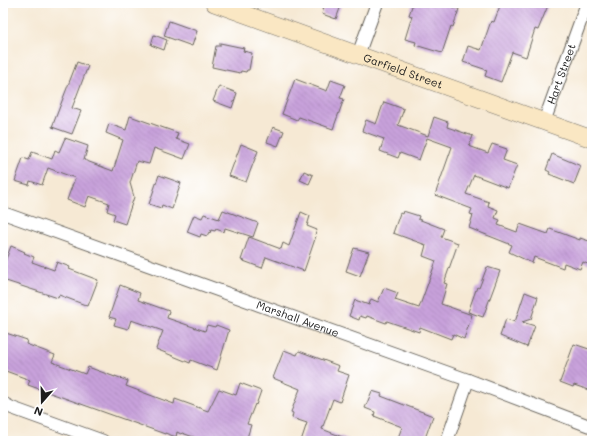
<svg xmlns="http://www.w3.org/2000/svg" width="595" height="444" viewBox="0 0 595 444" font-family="Mali,sans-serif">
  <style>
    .building { fill: url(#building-back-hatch) }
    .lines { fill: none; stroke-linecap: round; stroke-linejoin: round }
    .street-casing { stroke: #68645c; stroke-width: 14 }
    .secondary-casing { stroke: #68645c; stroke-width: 18 }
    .street { stroke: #fff; stroke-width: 12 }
    .secondary { stroke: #fae7c3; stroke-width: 17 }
    .labels { text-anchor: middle; stroke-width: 3; stroke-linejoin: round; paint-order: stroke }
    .street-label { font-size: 11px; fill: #1c1c1c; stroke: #fff }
  </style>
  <defs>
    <pattern id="building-back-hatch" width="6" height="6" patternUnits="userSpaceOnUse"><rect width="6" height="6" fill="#c8a1db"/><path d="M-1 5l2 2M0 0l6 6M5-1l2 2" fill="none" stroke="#ab8abb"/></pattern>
  </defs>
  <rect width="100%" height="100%" fill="#fff"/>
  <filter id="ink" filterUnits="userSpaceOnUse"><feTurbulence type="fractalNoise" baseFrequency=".025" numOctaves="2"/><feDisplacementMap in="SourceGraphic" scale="8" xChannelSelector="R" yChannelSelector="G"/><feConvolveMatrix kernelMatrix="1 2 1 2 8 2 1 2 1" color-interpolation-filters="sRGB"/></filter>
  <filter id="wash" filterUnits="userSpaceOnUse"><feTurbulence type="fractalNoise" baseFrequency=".012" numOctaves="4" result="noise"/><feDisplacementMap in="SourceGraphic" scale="16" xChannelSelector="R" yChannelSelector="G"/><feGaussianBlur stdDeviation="0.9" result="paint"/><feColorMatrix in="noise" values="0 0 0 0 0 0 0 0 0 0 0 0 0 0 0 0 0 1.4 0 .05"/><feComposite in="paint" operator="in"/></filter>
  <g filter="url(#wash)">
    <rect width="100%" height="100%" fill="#f6e9d4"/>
    <g id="blocks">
      <g class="building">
        <path d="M325,3h17l-6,16 -14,-5z"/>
        <path d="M413,3h28l18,6 -6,18 -2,-1 -9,27 -27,-8 1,-3 -11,-3 7,-23 -3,-1z"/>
        <path d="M501,3h48l-11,27 -3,-1 -9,28 -14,-5 -11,30 -16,-6 2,-6 -24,-8 5,-16 13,4 10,-29 3,1z"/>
        <path d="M169,21l28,10 -5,15 -28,-10z"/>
        <path d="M154,35l13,5 -3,10 -13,-5z"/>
        <path d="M220,43l24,5 -1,3 9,2 -3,17h-2l-1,2 -5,-1 -1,2 -28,-6 4,-21h4z"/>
        <path d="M77,62l11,4 -16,42 9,3 -9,23 -20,-7z"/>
        <path d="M295,79l32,12 4,-11 14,5 -5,13 4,1 -11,30 -34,-12 -2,3 -15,-6z"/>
        <path d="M219,86l18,7 -5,15 -19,-7z"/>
        <path d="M384,102l20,7 -6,16 30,11 6,-19 14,5 -1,5 26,9 -4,10 19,7 4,-9 15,5 -4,11 14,5 -9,23 -34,-13 -8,19 23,8 -1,4 10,4 -3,8 5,2 -2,5 19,7 3,-8 28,10 2,-5 30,11v-2l12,4v24l-9,-4 -3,7 -16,-6 -1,5 -29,-11 -2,6 -23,-11 3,-7 -43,-17 4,-13 -3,-1 2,-5 -37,-14 17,-48 -25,-9 -8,22 -19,-7 -2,5 -18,-7 4,-12 -22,-8 4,-11 10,4z"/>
        <path d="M130,116l48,17 -2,6 14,5 -6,15 -30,-11 -5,16 -12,-3 -7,22 4,14 -9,27 -12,-4 2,-6 -8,-3 2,-8 -20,-7 -4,11 -18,-7 8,-22 -27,-10 -6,17 -12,-4 -1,4 -14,-4 8,-23 6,2 3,-8 20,7 3,-9 4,2 6,-14 23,8 -4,14 29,11 10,-31 -17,-7 3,-9 17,6z"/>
        <path d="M273,127l11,4 -6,15 -11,-4z"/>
        <path d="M241,144l17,7 -12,31 -17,-6z"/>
        <path d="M552,154l29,12 -7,18 -25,-10 1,-2 -4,-2z"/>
        <path d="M304,171l9,4 -4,9 -9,-4z"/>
        <path d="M159,175l22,8 -9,26 -10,-4 -1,3 -12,-4z"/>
        <path d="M223,210l35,13 -5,14 -28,-9 -1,4 -8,-3 -1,2 -4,-1 -1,3 -1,-1 -2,4 -6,-2 -1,3 -13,-5 7,-17 8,3 2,-4 15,5z"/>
        <path d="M403,211l16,5 -1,3 26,10 -3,8 17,6 -14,40 3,1 -6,20 31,11 -8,24 -11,-5 -2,5 -31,-12 -1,5 -32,-11 -1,2 -19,-7 -1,2 -6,-2 -1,4 -10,-4 6,-16 14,5 2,-6 7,3 6,-14 14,5 -3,7 24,8 17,-47 -13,-5 3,-11 -33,-12 7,-20 2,1z"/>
        <path d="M301,212l9,4 -3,10 10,4 -2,5 1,1 -12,35 -38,-14 -4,11 -21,-8 8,-23 32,12 2,-6 6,3z"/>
        <path d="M11,246l14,6 -1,1 10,4 -2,5 22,8 3,-8 13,5 -1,2 29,11 -10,26 -29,-11 -1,3 -55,-18v-13z"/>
        <path d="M354,248l15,4 -9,24 -14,-5z"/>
        <path d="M487,267l13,4 -17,46 -15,-5 9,-25 2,1z"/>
        <path d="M120,285l20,8 -2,7 31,11 -2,7 38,13 2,-6 8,2 1,-2 13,5 -12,40 -26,-10 -1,3 -34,-14 7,-18 -32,-11 -3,9 -14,-4 2,-6 -7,-2z"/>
        <path d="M525,292l13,5 -7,22 -9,3 13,4 -8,21 -27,-11 6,-17 9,3z"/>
        <path d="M3,332l24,8 -1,4 29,11 -3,7 33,12 3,-7 27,10v-1l13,5 -2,5 48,18 1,-5 33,12 11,-22 17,6 4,-12 21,8 -5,14 -1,-1 -8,20 4,1 -5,16h-41l-23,-8 -1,1 -4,-2 -1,5 -11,-4v1l-137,-49 2,-5 -27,-10 3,-12 -3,-1z"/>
        <path d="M574,344l18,6v41l-18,-6 -1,2 -13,-5z"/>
        <path d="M284,350l13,5 2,-4 40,15 -2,5 12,4 -9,27 -7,-3 -11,30 28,11v1h-49l6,-18 -15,-5 1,-5 -2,-1 9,-23 -27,-11z"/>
        <path d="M372,391l10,3 -1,2 52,20 -9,25h-17l-9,-3 4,-11 -28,-11 1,-4 -10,-4z"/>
      </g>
    </g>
  </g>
  <g filter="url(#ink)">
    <use href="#blocks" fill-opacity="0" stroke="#68645c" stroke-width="1"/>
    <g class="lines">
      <g class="street-casing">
        <g id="street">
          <path d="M358,55l19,-52"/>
          <path id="s1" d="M544,122l43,-119"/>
          <path id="s2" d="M3,213l465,167 124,47"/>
          <path d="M3,403l9,5 91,33"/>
          <path d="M447,441l21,-61"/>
        </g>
      </g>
      <g class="secondary-casing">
        <g id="secondary">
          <path id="s3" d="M214,3l378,136"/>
        </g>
      </g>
      <use href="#street" class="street"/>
      <use href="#secondary" class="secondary"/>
    </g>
  </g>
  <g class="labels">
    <g class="street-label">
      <text dy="4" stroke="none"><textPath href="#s3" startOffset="201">Garfield Street</textPath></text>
      <text dy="4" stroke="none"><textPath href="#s1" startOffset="51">Hart Street</textPath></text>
      <text dy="4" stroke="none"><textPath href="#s2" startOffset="313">Marshall Avenue</textPath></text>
    </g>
  </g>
  <rect width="595" height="444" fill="none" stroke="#fff" stroke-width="16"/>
  <g transform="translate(42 402) rotate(200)" stroke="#ffffff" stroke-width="3" paint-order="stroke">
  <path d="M0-3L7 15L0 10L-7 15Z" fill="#1c1c1c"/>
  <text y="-6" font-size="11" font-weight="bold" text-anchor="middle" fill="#1c1c1c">N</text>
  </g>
</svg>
